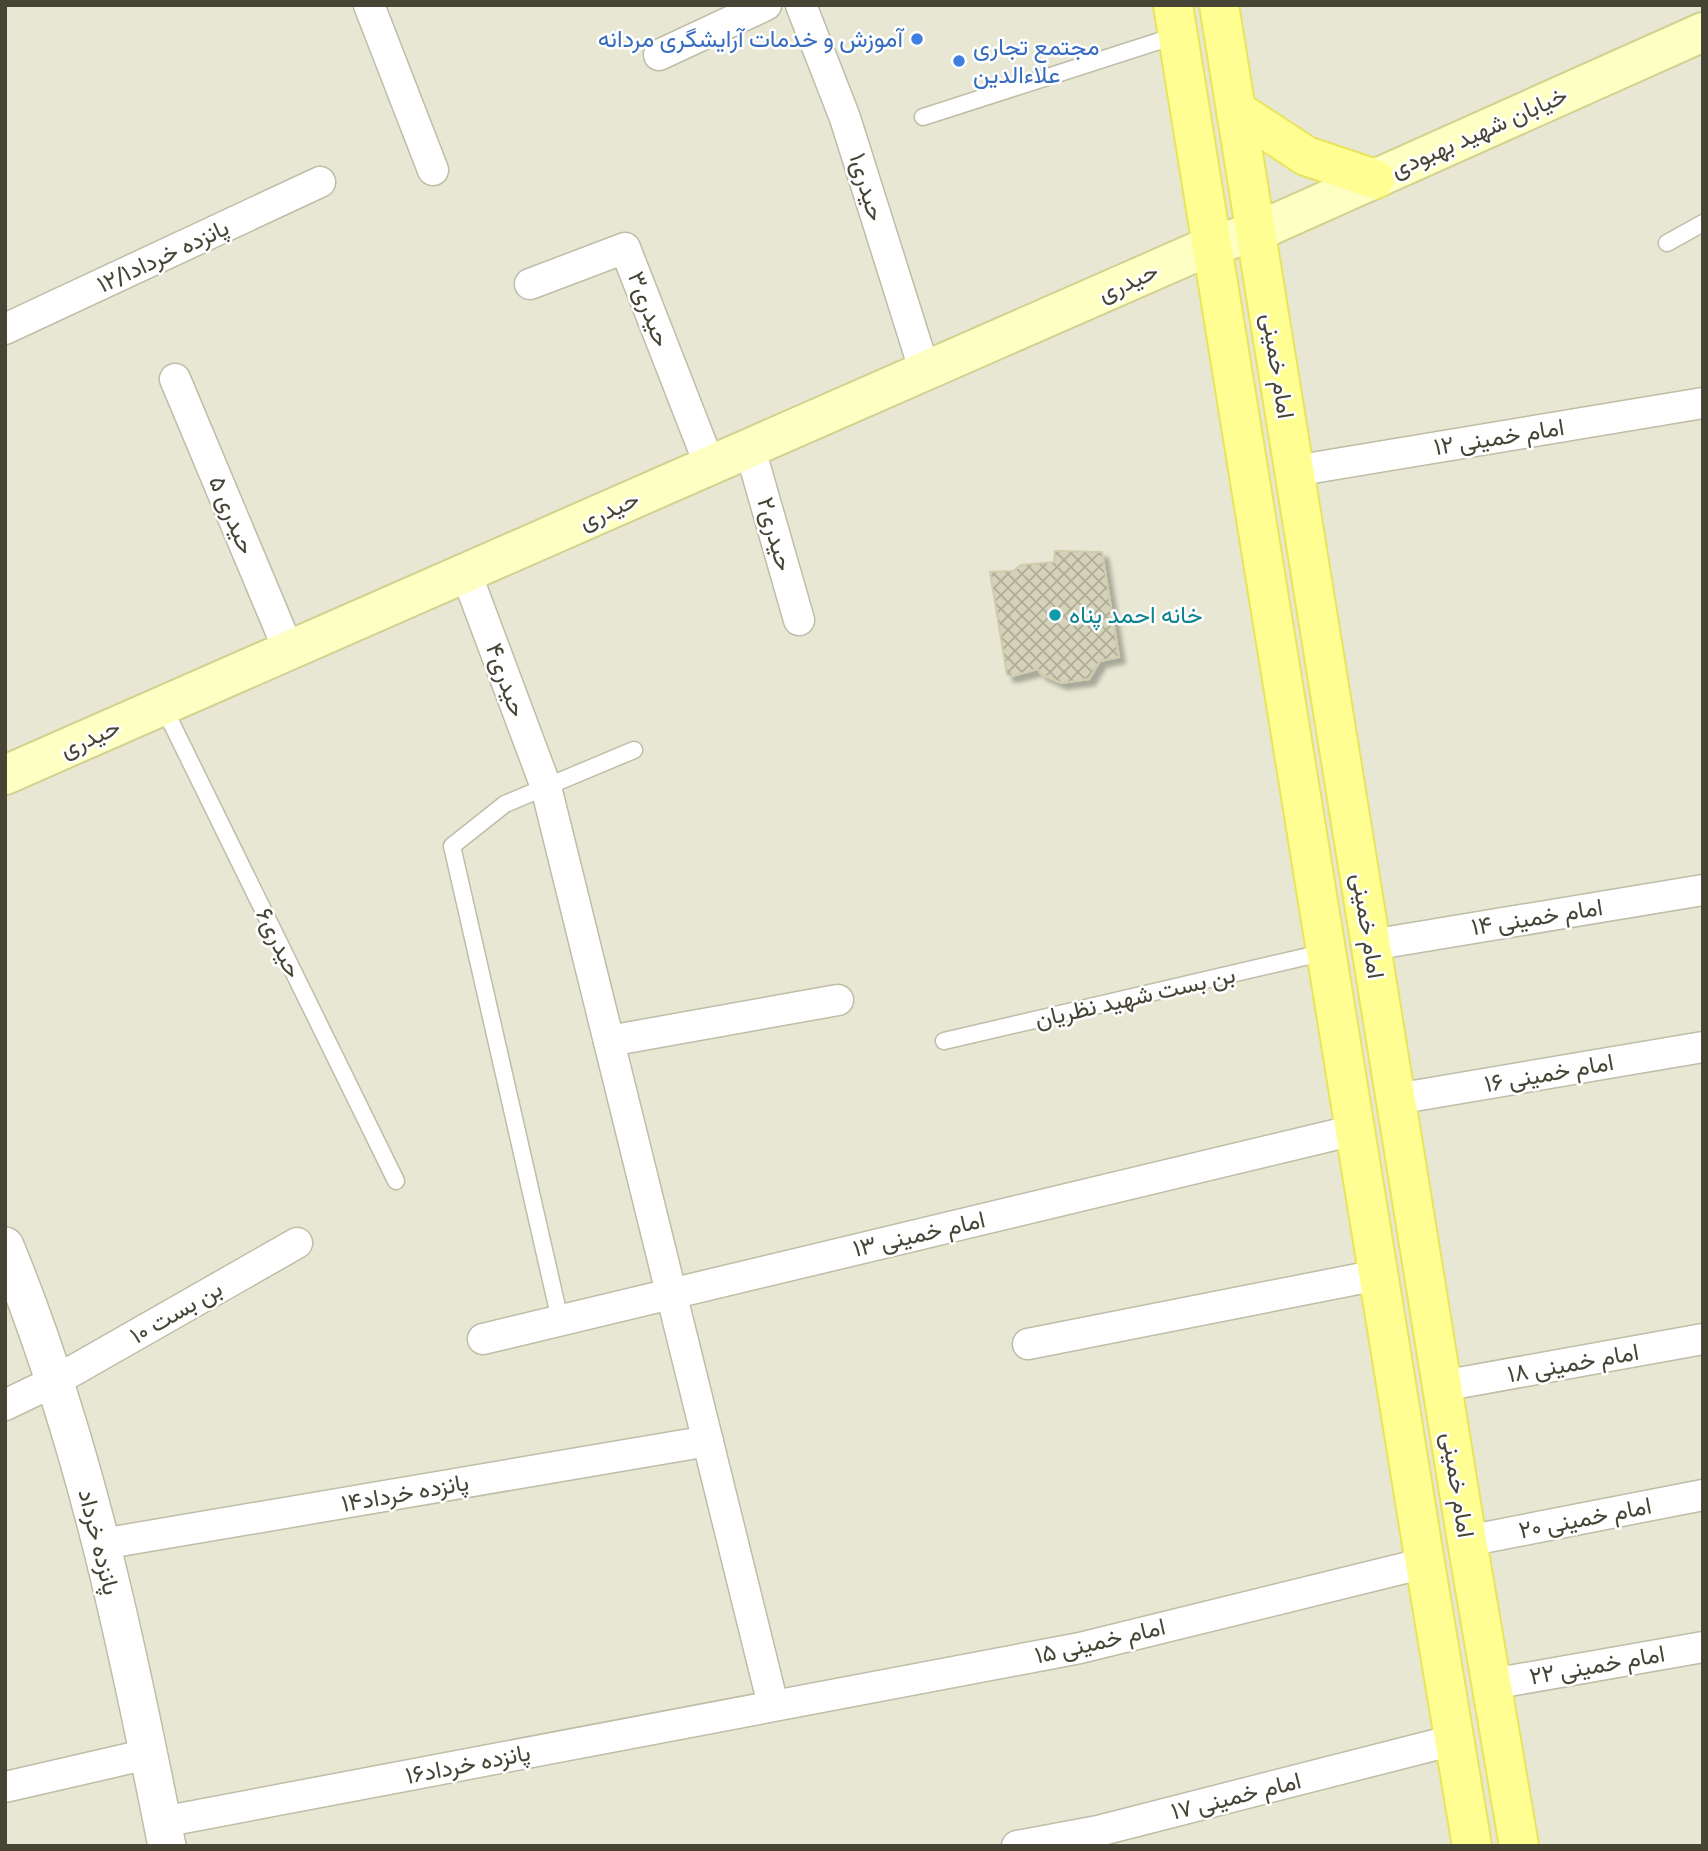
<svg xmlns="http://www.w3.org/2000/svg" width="1708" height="1851" viewBox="0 0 1708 1851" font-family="Cabin,Vazirmatn,sans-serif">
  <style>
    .residential { fill: #e7e7d3 }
    .building { fill: url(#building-cross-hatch); stroke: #d0ccad; stroke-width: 2; filter: url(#shadow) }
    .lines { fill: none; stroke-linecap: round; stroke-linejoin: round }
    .service-casing { stroke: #bfbda7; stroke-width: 19 }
    .minor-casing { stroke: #bfbda7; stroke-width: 33 }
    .tertiary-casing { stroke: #bfbda7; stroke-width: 40 }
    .secondary-casing { stroke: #d2d191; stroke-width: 42 }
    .primary-casing { stroke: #e8e45e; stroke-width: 42 }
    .service { stroke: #fff; stroke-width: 16 }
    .minor { stroke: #fff; stroke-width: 30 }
    .tertiary { stroke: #fff; stroke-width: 37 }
    .secondary { stroke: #fdffc3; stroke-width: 38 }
    .primary { stroke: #fffe92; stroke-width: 38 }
    .shop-dot { fill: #3f7fe0; stroke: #fff; stroke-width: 2.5 }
    .culture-dot { fill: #0f9aa8; stroke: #fff; stroke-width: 2.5 }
    .labels { text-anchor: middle; stroke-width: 5; stroke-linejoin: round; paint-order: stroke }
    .shop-label { font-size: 24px; fill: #366cbe; stroke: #fff; text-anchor: end }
    .street-label { font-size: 24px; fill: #464434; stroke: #fff }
    .culture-label { font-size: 24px; fill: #0d838f; stroke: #fff; text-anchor: start }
  </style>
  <defs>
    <pattern id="building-cross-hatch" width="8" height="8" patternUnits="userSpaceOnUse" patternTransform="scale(1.75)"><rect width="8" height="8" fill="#d5d2ba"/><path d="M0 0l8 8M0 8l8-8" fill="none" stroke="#afac98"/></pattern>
    <filter id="shadow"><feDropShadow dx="6" dy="6" stdDeviation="2" flood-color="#0004"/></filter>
  </defs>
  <rect width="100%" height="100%" fill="#f3f3e5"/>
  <rect class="residential" x="5" y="5" width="1698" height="1841"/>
  <path class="building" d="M1055,551l47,1 17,105 -19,4 -11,18 -28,4 -20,-9 -3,-5 -26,7 -5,-1 -17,-103 23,-1 8,-6 33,-3z"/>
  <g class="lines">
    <g class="service-casing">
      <g id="service">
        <path d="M923,117l255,-82"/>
        <path d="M1667,243l36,-20"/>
        <path d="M163,706l233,475"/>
        <path d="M944,1041l382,-89"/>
        <path d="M560,1320l-108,-474 53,-42 129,-54"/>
      </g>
    </g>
    <g class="minor-casing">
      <g id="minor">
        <path d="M369,5l64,165"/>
        <path d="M801,5l44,113 80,254"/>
        <path d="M659,55l107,-50"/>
        <path d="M530,284l95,-36 85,218"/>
        <path d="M5,329l315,-147"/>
        <path d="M175,379l114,272"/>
        <path d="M750,449l49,171"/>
        <path d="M1294,471l409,-68"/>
        <path d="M466,573l80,214 227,918"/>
        <path d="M1371,945l332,-55"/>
        <path d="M609,1041l229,-41"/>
        <path d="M1396,1099l307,-52"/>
        <path d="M483,1339l872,-209"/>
        <path d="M1028,1344l350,-69"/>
        <path d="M1442,1386l261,-47"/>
        <path d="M5,1405l50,-24 242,-138"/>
        <path d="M1467,1541l236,-46"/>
        <path d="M102,1544l606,-103"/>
        <path d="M1492,1684l211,-37"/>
        <path d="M5,1787l143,-33"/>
        <path d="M162,1822l918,-174 345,-85"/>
        <path d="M1017,1846l81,-15 356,-91"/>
      </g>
    </g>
    <g class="tertiary-casing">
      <path id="tertiary" d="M5,1246c79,192 122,397 162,600"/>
    </g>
    <g class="secondary-casing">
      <path id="secondary" d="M5,775l1207,-530 44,-13 447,-200"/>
    </g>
    <g class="primary-casing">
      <g id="primary">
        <path d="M1173,5l252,1558 47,283"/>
        <path d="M1219,5l248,1536 52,305"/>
        <path d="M1236,110l70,46 69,23"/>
      </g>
    </g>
    <use href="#service" class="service"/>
    <use href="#minor" class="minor"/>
    <use href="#tertiary" class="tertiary"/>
    <use href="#secondary" class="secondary"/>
    <use href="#primary" class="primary"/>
  </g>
  <g class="shop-dot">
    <circle cx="917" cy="39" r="7"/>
    <circle cx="959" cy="61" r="7"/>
  </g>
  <circle class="culture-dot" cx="1055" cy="615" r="7"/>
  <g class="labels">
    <g class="shop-label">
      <text x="903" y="47">آموزش و خدمات آرایشگری مردانه</text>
      <text x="973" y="55" text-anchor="start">مجتمع تجاری<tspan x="973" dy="28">علاءالدین</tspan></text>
    </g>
    <g class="street-label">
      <text transform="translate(1479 132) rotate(-24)" y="8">خیابان شهید بهبودی</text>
      <text transform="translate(867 187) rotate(73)" y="8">حیدری۱</text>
      <text transform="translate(163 256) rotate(-25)" y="8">پانزده خرداد۱۲/۱</text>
      <text transform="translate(1128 282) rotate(-24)" y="8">حیدری</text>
      <text transform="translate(649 309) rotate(69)" y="8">حیدری۳</text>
      <text transform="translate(1278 366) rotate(81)" y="8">امام خمینی</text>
      <text transform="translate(1499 437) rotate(-9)" y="8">امام خمینی ۱۲</text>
      <text transform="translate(609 510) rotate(-24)" y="8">حیدری</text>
      <text transform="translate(232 515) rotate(67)" y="8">حیدری ۵</text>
      <text transform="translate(775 534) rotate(74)" y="8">حیدری۲</text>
      <text transform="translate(506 680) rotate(70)" y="8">حیدری۴</text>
      <text transform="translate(90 738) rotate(-24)" y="8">حیدری</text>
      <text transform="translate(1537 917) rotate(-9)" y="8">امام خمینی ۱۴</text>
      <text transform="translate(1368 926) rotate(81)" y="8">امام خمینی</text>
      <text transform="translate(279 943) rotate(64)" y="8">حیدری۶</text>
      <text transform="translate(1135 997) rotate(-13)" y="8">بن بست شهید نظریان</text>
      <text transform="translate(1549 1073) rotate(-10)" y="8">امام خمینی ۱۶</text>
      <text transform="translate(919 1234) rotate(-13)" y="8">امام خمینی ۱۳</text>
      <text transform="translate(176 1312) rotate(-30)" y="8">بن بست ۱۰</text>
      <text transform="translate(1573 1363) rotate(-10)" y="8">امام خمینی ۱۸</text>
      <text transform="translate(1458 1485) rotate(81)" y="8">امام خمینی</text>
      <text transform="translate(405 1493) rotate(-10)" y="8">پانزده خرداد۱۴</text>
      <text transform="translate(1585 1518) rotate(-11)" y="8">امام خمینی ۲۰</text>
      <text transform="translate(99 1542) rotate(76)" y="8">پانزده خرداد</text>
      <text transform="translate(1100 1641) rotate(-13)" y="8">امام خمینی ۱۵</text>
      <text transform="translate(1597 1665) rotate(-10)" y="8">امام خمینی ۲۲</text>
      <text transform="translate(468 1764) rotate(-11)" y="8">پانزده خرداد۱۶</text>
      <text transform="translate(1236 1796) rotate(-14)" y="8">امام خمینی ۱۷</text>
    </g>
    <g class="culture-label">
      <text x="1069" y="623">خانه احمد پناه</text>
    </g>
  </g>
  <rect width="1708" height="1851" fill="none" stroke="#464434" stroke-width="14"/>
</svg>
